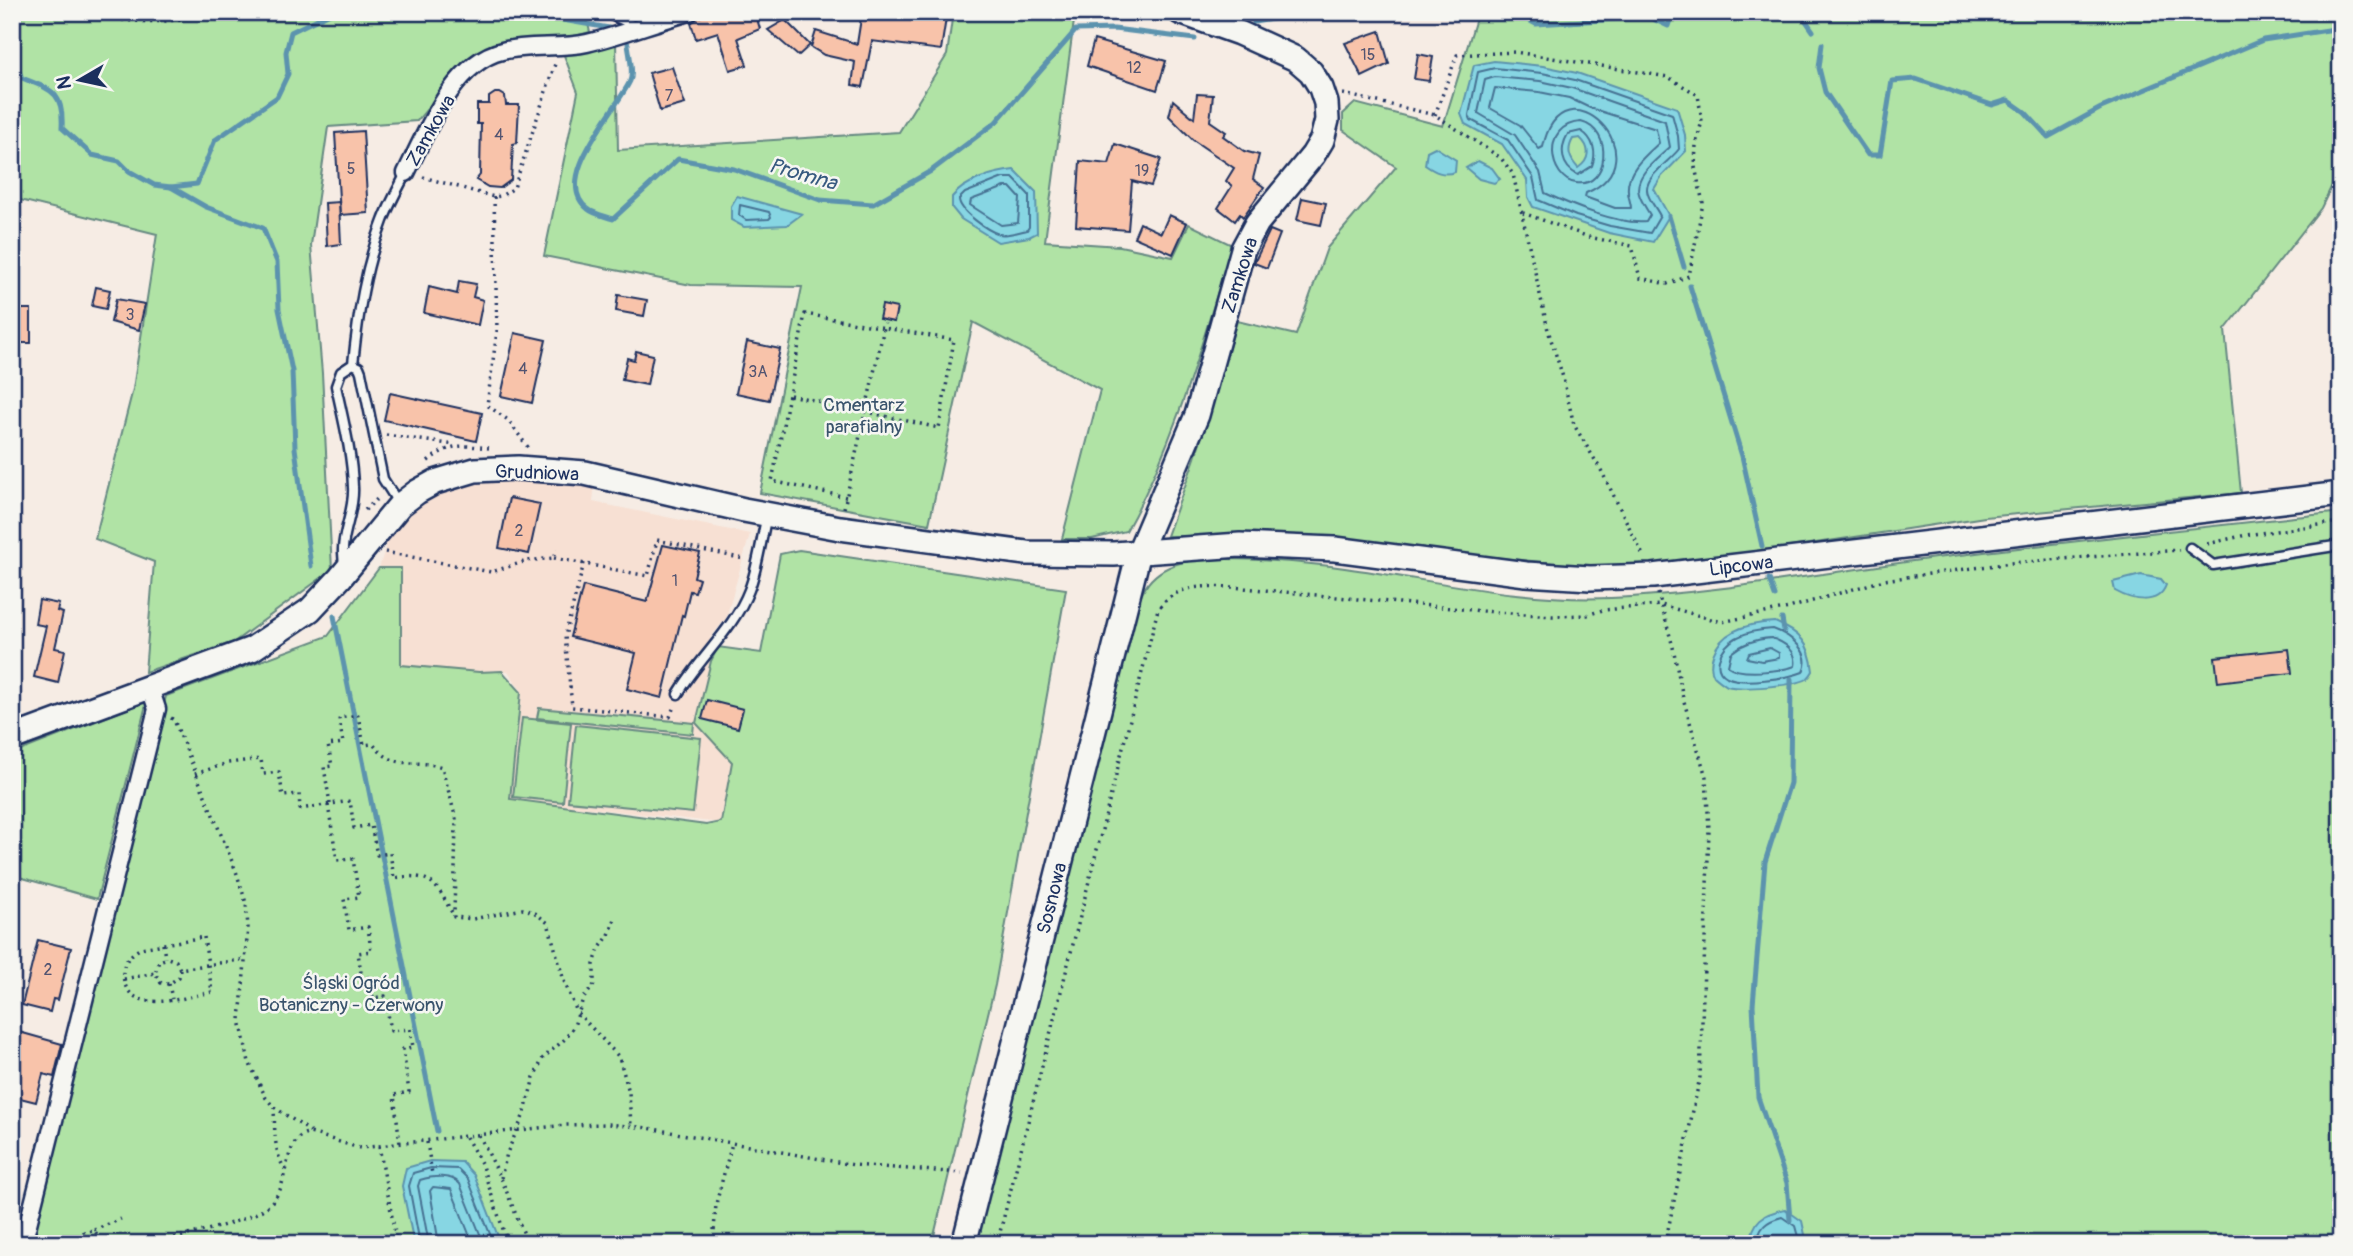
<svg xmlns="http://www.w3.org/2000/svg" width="2353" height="1256" viewBox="0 0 2353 1256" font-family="Pangolin,sans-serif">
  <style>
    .built { fill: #f7e0d3 }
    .green { fill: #b0e3a5; stroke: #668982; stroke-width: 2 }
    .water { fill: #87d6e3; stroke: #5c93ae; stroke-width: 2; fill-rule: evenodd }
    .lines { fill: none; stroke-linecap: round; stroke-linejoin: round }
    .shore { stroke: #467293; stroke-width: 2 }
    .stream { stroke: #5c93ae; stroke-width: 5 }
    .building { fill: #f8c3aa; stroke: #1b2f5e; stroke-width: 2 }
    .lane-casing { stroke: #1b2f5e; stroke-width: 13 }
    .street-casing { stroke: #1b2f5e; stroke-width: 21 }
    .secondary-casing { stroke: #1b2f5e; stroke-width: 28 }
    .path { stroke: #1b2f5e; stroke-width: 3.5; stroke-dasharray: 2 5; stroke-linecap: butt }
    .lane { stroke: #f6f6f2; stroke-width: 8 }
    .street { stroke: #f6f6f2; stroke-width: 16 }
    .secondary { stroke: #f6f6f2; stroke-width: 23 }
    .labels { text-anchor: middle; stroke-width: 5; stroke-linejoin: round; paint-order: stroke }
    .number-label { font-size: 16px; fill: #525471 }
    .street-label { font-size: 19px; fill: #1b2f5e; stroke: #f6f6f2 }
    .park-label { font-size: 19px; fill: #39536c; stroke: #f6f6f2 }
    .water-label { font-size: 21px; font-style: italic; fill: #36597f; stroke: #f6f6f2 }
  </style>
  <rect width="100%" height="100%" fill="#f6ece4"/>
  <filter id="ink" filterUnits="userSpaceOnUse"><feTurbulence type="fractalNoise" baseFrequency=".0143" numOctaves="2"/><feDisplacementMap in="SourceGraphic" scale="14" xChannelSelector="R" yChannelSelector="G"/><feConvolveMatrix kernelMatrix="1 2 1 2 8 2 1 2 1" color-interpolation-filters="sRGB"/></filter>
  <g filter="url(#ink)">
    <path class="built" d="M525,478l70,5 -2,19 157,32 -24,84 -16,20 8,9 -7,14 -15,62 36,38 -11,62 -211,-24 12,-107 -14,-21 -29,1 -78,-7v-97h-22l16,-50 69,-36z"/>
    <g class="green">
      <path d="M12,12h573l5,20 -26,7 -65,6 -55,44 -27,32 -89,6 -17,118 11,128 10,197 -98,72 -89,30 9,-110 -59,-23 38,-150 24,-155 -145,-36z"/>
      <path d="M953,12h44l77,9 -29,220 75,5 53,11 16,-33 43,21c-30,97 -56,197 -106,286l-34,8h-30l38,-149 -127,-68 -44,202 -169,-31 42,-206 -111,-2 -147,-29 34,-164 -16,-42 54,-9 2,109 281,-18 48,-77z"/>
      <path d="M1478,12h807l16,6 11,-6h29v155l-20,41 -96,122 16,163 -256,24 -305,47 -55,6 -352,-34h-106l28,-78 42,-137 59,14 31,-87 69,-81 -53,-37v-16l12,-11 88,23z"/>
      <path d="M2341,512v732h-1367l154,-601c10,-37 10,-68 52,-80 24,-6 70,-4 95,-2 113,6 223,42 336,37 109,-5 216,-26 324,-40 135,-17 270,-31 406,-46z"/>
      <path d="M799,550l267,39 -71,396 -63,259h-900l134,-548 162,-60 51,-68h22v97l78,7 23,-1 19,21 -11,107 196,26 15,-3 11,-60 -36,-39 15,-62 7,-14 43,6 19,-99z"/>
      <path d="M147,701l-50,198 -85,-24v-121z"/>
      <path d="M539,708l155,15 -1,11 -156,-16z"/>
      <path d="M522,718l49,5 -8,79 -50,-5z"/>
      <path d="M576,725l125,13 -8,75 -125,-12z"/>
    </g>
    <g class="water">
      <path d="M1494,61l49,5 34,7 100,35 8,27 1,16 -24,25 -8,13 15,27 -16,26 -44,-9 -76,-26 -5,-10 -1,-17 -25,-36 -37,-20 -4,-10 13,-49zM1580,138c11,10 10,22 -2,30 -8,-9 -12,-17 -5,-29z"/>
      <path d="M1435,147l21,13 -1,12c-12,4 -20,0 -30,-7l2,-14z"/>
      <path d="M1478,161l14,7 8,11 -6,4 -15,-4 -13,-11z"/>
      <path d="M1014,170l22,22 1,41 -8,4 -31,5 -37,-23 -9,-11v-11c13,-16 41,-25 62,-27z"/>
      <path d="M737,196l65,18 -15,11 -43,2 -13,-7v-14z"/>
      <path d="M2141,575l20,4 5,6c-8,22 -35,15 -51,6l-2,-9z"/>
      <path d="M1775,622c25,11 35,20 38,49 -1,2 -4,6 -6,8 -12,7 -67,11 -80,7 -3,-2 -11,-8 -13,-10 -4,-7 -3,-15 -1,-21 9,-26 37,-32 62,-33z"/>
      <path d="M430,1161l32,1 12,13 27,69h-87l-12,-58 4,-18z"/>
      <path d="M1785,1209l17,12 5,23h-57c3,-24 12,-30 35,-35z"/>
    </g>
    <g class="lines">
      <g class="shore">
        <path d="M1495,68l47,5 33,7 97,34 6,22 1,13c-8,11 -33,27 -32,41 0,8 10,19 13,26l-10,17 -40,-7 -34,-10 -38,-16 -5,-23 -25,-37 -37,-20 -2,-5 9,-43z"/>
        <path d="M1495,77l45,4 32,7 93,33 5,26c-11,11 -37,28 -31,47 2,7 7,14 11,21l-4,7c-27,3 -76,-17 -101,-29l-5,-21 -25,-37 -37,-22 7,-33z"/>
        <path d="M1495,88l44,4 30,6 21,10 66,21 3,14c-13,12 -33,28 -31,48 0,6 3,12 3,17h-16l-30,-11 1,-4c79,-34 -24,-136 -43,-46l-4,2 -19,-24 -30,-17z"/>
        <path d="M1581,122c33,8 28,66 -5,61 -27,-3 -36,-59 5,-61z"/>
        <path d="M1581,131c13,8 16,22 11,35l-14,9c-17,-8 -19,-26 -10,-41z"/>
        <path d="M1003,178h10l16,17v32l-2,3c-8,2 -20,6 -28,4 -11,-3 -40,-23 -40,-35l6,-6z"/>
        <path d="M1005,187h5l10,11 -2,25 -17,2 -31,-20 1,-5z"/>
        <path d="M740,205l29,7 2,5 -2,2 -23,1 -7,-5z"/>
        <path d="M1773,629c17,6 40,23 30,43 -15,6 -61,13 -76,5 -7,-4 -10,-10 -8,-18 7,-23 32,-29 54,-30z"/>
        <path d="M1771,638c13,4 27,13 24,28 -14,5 -55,10 -67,0l3,-13c12,-10 25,-14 40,-15z"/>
        <path d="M1770,648l9,5v5l-17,3 -15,-3 2,-5z"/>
        <path d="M420,1244l-11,-58 4,-13 18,-5 27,1 10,10 26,65"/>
        <path d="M429,1244l-11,-58 2,-6c13,-4 31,-6 40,4l24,60"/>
        <path d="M439,1244l-9,-53 3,-4 18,2 22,55"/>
        <path d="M1757,1244c2,-17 9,-23 25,-27l13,9 5,18"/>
      </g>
      <g class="stream">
        <path d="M542,12l9,6 58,10"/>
        <path d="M1513,12l23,12 113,-7 19,9 5,-14"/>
        <path d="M1794,12l8,3 11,16"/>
        <path d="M1254,22l62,-10"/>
        <path d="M628,44c1,10 6,28 2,37 -14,30 -80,99 -42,128 6,5 17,7 25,10l65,-60 56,10 86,31 53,4 58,-33 65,-49 80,-92 38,-1 81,10"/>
        <path d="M1822,44l-3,24 6,24 43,63h12l12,-74 24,-2 76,26 16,-5 17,12 23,25 53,-29 162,-68 78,-12"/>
        <path d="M12,57l10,21c30,12 42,14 40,50l30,27 27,6 10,10 25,14 17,2 26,-3 18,-44 62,-43 11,-23 -2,-22 5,-20 41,-20"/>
        <path d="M171,187l35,20 57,21 14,34 2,47 13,62 3,77 16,118"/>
        <path d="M1669,216l15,51"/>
        <path d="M1690,286l52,170 20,90"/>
        <path d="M1769,579l6,17"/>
        <path d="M334,616l103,515"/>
        <path d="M1782,619l2,12"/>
        <path d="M1790,1220l-3,-37 -29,-86 -5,-92 12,-143 25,-79 1,-104"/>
      </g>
    </g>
    <g class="building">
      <path d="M714,12h41l5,17 -22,9 9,27 -17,5 -12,-38 -22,7 -5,-16 8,-6z"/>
      <path d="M862,12h85l-6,38 -69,-9 -9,46 -11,-2 3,-23 -31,-7 -13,-8 5,-16 41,13z"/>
      <path d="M785,20l25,25 -12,11 -30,-26z"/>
      <path d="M1380,31l9,33 -27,13 -17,-34z"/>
      <path d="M1094,40l72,21 -9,29 -70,-24z"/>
      <path d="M1418,54l15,3 -4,24 -15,-2z"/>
      <path d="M672,67l13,37 -25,7 -11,-38z"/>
      <path d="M495,93h5l5,3 1,9h13l-2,38 -4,1 -2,36 -11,8 -12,-1 -12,-7 4,-5 1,-51h-4v-20h12v-7z"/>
      <path d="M1197,94l16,1 -3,26 16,11 -3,4 21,15 15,4 -6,24 11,8 -21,30 -3,-3 -5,7 -17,-13 14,-22 -6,-5 8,-13 -41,-28 -24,-24 4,-16 21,18z"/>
      <path d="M363,131l5,82 -28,2 -5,-82z"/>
      <path d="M1115,144l46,15 -10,27 -19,-5 -4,49 -52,-4 4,-65 29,3z"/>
      <path d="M1302,198l24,5 -5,22 -24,-5z"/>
      <path d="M339,202l2,42 -14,2 -2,-43z"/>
      <path d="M1169,215l18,8 -14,31 -39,-17 6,-14 21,10z"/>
      <path d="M1270,230l10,4 -13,34 -13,-5z"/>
      <path d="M459,281l17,3 -3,13 10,3 -5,25 -54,-12 5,-26 28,7z"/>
      <path d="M96,287l14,3 -4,19 -14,-3z"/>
      <path d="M618,295l29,5 -3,16 -28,-5z"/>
      <path d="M116,299l29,5 -6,26 -28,-8z"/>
      <path d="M882,305l15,3 -3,14 -15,-3z"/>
      <rect x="12" y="309" width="19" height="34"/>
      <path d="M515,333l31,7 -14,63 -31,-7z"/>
      <path d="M747,342l33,7 -11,51 -33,-7z"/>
      <path d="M636,351l17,4 -6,30 -25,-5 5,-22 7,2z"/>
      <path d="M390,393l92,20 -6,28 -92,-21z"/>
      <path d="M509,498l31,6 -11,50 -30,-6z"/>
      <path d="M663,545l37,8 -6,24 5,2 -4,13 -5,-1 -6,25 -2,-1 -20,83 -35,-9 9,-36 -66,-16 13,-51 64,16z"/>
      <path d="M39,600l20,4 -2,7 6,2 -8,35 10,2 -7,33 -24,-6 12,-51 -11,-2z"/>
      <path d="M2289,649l3,24 -74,9 -3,-25z"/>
      <path d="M707,700l36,9 -5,19 -36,-9z"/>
      <path d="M38,940l33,8 -13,52 -5,-1 -3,13 -28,-7z"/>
      <path d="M12,1030l50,14 -8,33 -11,-3 -7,28 -24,-6z"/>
    </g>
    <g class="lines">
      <g class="lane-casing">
        <g id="lane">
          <path d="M605,12l32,15"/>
          <path d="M353,364l6,3 2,5 22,107 16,25"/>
          <path d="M2190,548l23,17 128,-20"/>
          <path d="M345,567c-8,-28 10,-52 8,-80 -1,-34 -10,-68 -17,-101l5,-14 12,-8c5,-49 12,-97 30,-143 6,-16 15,-32 23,-48"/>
          <path d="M678,694c21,-36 56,-65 71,-104 9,-23 12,-50 18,-75"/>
        </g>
      </g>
      <g class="street-casing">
        <g id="street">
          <path d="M406,173c20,-40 48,-111 96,-122 28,-7 58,-2 85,-8 35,-8 69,-22 103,-31"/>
          <path d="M23,1244l134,-535 -7,-21"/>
        </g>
      </g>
      <g class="secondary-casing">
        <g id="secondary">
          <path d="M12,738l240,-89 58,-39 30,-32 60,-73 17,-13 18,-10 40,-12 43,-2 67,5 159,37 96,18 186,25 88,1 126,-9 95,4 191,25 64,4 63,-2 688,-82"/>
          <path d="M964,1244l175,-692 58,-137 46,-166 14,-26 56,-68 9,-15 5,-20 -1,-17 -5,-15 -10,-16 -15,-13 -57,-26 -59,-21"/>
        </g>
      </g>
      <g class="path">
        <path d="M81,12c29,9 93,16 120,0"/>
        <path d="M1343,94l92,21 66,43 12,16 35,156 14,44 12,51 27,45 43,87"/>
        <path d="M1435,115l22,-60 58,-3 111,18 42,7 30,18 4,26 -6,23 -1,23 8,36 -14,73 -22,8 -27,-6 -8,-32 -43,-9 -66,-24"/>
        <path d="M423,177l71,20 7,-1 13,-8 42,-127"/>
        <path d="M494,197l3,134 -10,74 21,15 22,30"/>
        <path d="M790,395l149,33 15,-88 -149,-26 -33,167 74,16"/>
        <path d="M386,435l69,10"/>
        <path d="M428,461c24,-18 32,-16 61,-13"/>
        <path d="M844,508l41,-185"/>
        <path d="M365,510l12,-11"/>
        <path d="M2207,544l39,-9 95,-13"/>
        <path d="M385,552l106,20 36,-11 27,-3 3,-9"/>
        <path d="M554,558l94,18 9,-36 87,19"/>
        <path d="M584,563l-19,73 7,71 98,10 4,-11"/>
        <path d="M1658,593l15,54 10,51 23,79 3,53 -9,247 -35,167"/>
        <path d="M171,718l3,2 62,151 10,32 2,24 -8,93 9,42 17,36 8,9 37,25"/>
        <path d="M195,774l33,-11 33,-4 2,15 16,-2 4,24 16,-2 1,15 50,-8 4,27 17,-3 6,30 13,-2 4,25c40,-6 42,7 60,38"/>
        <path d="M330,804l-6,-37 8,-1 -4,-21 15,-2 -4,-25 19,-3 6,30 9,-1c22,28 42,14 69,23l14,52 -2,98 19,2 50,-10 11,3 14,11 16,58 13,31 42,45 10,35 2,34"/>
        <path d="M328,805l9,55 16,-1 6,38 -15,2 5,31 19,-3 3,24 -13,2 4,26 8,-2 3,21 12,-2 6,35 19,-2 3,18 -10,2 6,43 -15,3 6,49"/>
        <path d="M204,937l8,55c-26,5 -87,26 -89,-18 0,-13 8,-20 18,-26z"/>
        <path d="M163,944l2,14"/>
        <path d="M180,969l-1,8 -10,7 -8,-1 -6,-10 4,-12 9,-3 8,3 4,8 66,-10"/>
        <path d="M124,979l31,-6"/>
        <path d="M169,984l3,15"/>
        <path d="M274,1107c1,20 -1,45 11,62"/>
        <path d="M479,1135l22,43 27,66"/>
        <path d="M466,1137l15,26 27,81"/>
        <path d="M427,1142l5,32"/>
        <path d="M379,1146l18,98"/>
        <path d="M501,1178l6,-25 18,-41 9,-35 9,-19 22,-19 9,-13 9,-27 11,-14v-21l5,-15 10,-14 6,-16"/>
        <path d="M94,1230l27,-11"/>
        <path d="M41,1239l15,5"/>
        <path d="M75,1244l9,-12 10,-2 10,14"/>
        <path d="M147,1244c28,-6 96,-20 118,-36 6,-4 14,-14 16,-21 5,-14 8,-53 28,-54 4,0 42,13 51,15l205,-23 43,-1 40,4 206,37 108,8"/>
        <path d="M713,1244l3,-40 16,-61"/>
        <path d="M997,1244l161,-635c18,-25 47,-23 75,-22l249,24 71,5 34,-1 16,-5 58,-5 61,17 67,-14 95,-28 127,-17 168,-13"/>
      </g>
      <use href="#lane" class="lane"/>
      <use href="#street" class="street"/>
      <use href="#secondary" class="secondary"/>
    </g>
  </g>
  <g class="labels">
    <g class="number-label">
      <text x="1368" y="60">15</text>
      <text x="1134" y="73">12</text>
      <text x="669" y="101">7</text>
      <text x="499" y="140">4</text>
      <text x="351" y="174">5</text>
      <text x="1142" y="176">19</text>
      <text x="130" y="320">3</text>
      <text x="523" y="374">4</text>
      <text x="758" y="377">3A</text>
      <text x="519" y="536">2</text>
      <text x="675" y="586">1</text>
      <text x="48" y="975">2</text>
    </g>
    <g class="street-label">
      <text transform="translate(430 130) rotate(-60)" y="7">Zamkowa</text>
      <text transform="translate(1239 275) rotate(-72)" y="7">Zamkowa</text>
      <text transform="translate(537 472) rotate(2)" y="7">Grudniowa</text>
      <text transform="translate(1741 565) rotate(-7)" y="7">Lipcowa</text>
      <text transform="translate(1051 898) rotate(-76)" y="7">Sosnowa</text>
    </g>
    <g class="park-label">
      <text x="864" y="411">Cmentarz<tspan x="864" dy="22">parafialny</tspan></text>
      <text x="351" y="989">Śląski Ogród<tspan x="351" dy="22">Botaniczny - Czerwony</tspan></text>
    </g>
    <g class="water-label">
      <text transform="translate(803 174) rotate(16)" y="7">Promna</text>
    </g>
  </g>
  <rect width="2353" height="1256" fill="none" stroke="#f6f6f2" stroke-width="42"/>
  <rect x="21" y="21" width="2311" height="1214" fill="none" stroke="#1b2f5e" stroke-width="2.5" filter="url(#ink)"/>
  <g transform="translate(80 80) rotate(261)" stroke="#f6f6f2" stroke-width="5" paint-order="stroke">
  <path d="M0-5L12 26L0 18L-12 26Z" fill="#1b2f5e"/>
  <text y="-10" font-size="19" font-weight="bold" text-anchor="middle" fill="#1b2f5e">N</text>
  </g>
</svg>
